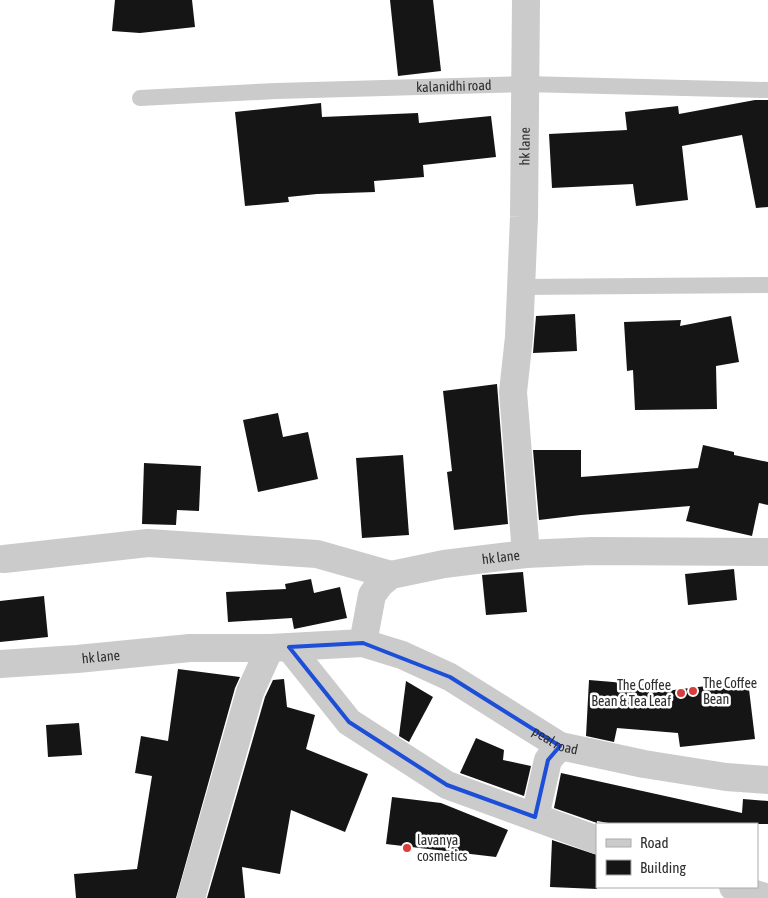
<svg xmlns="http://www.w3.org/2000/svg" width="768" height="898" viewBox="0 0 768 898" font-family="'Asap Condensed',sans-serif">
  <style>
    .building { fill: #151515 }
    .lines { fill: none; stroke-linecap: round; stroke-linejoin: round }
    .lane { stroke: #cbcbcb; stroke-width: 16 }
    .street { stroke: #cbcbcb; stroke-width: 28 }
    .marked { fill: none; stroke: #1d4ed8; stroke-width: 4; stroke-linejoin: round }
    .poi-dot { fill: #da3e3c; stroke: #fff; stroke-width: 2 }
    .labels { text-anchor: middle; stroke-width: 5; stroke-linejoin: round; paint-order: stroke }
    .street-label { font-size: 14px; fill: #2e2e2e; stroke: #fff }
    .poi-label { font-size: 14px; fill: #2e2e2e; stroke: #fff; text-anchor: start }
  </style>
  <rect width="100%" height="100%" fill="#fff"/>
  <g class="building">
    <path d="M115,0h77l3,27 -55,6 -28,-2z"/>
    <path d="M390,0h43l8,71 -43,5z"/>
    <path d="M755,100h13v107l-12,1 -14,-73 -60,11 6,54 -52,6 -3,-22 -81,4 -3,-54 78,-4 -2,-18 53,-6 1,8z"/>
    <path d="M321,103l1,14 96,-4 1,10 72,-7 5,41 -73,8 1,12 -50,4 1,11 -58,2 -29,3 1,5 -44,4 -10,-94z"/>
    <path d="M575,314l2,37 -44,2 3,-37z"/>
    <path d="M731,316l8,46 -23,4 1,43 -82,1 -2,-40 -6,1 -3,-49 57,-2 -1,6z"/>
    <path d="M497,384l11,140 -54,6 -7,-58 5,-1 -9,-80z"/>
    <path d="M278,413l5,24 25,-5 10,47 -60,13 -15,-72z"/>
    <path d="M703,445l31,7v3l34,7v43l-9,-2 -7,33 -66,-15 4,-15 -109,9 -42,5 -6,-70h48v27l117,-9z"/>
    <path d="M403,455l6,80 -47,3 -6,-80z"/>
    <path d="M144,463l57,3 -2,45 -22,-1 -1,15 -34,-1z"/>
    <path d="M734,569l3,31 -49,5 -3,-31z"/>
    <path d="M523,572l4,40 -41,3 -4,-40z"/>
    <path d="M311,579l3,14 26,-6 7,31 -53,11 -2,-11 -64,4 -2,-30 60,-3 -1,-5z"/>
    <path d="M44,596l4,41 -48,5v-41z"/>
    <path d="M178,669l62,8 -5,11 -59,210h-100l-2,-24 63,-5 15,-93 -17,-3 6,-37 27,5z"/>
    <path d="M284,679l3,28 28,8 -9,34 62,25 -23,58 -54,-22 -11,64 -38,-7 3,31h-38l58,-201 8,-17z"/>
    <path d="M589,680l60,5v8l99,-12 7,58 -75,8 -2,-14 -61,-5 -3,14 -28,-6z"/>
    <path d="M406,681l27,16 -24,45 -10,-6z"/>
    <path d="M79,723l3,32 -34,2 -2,-32z"/>
    <path d="M476,738l28,12 -1,10 28,6 -7,30 -64,-23z"/>
    <path d="M561,773l181,40 1,-14 25,2v23h-154l-17,-3v2l-43,-15z"/>
    <path d="M392,797l49,6 67,27 -12,27 -110,-13z"/>
    <path d="M552,840l45,15v34l-47,-2z"/>
  </g>
  <g class="lines">
    <g class="lane">
      <path id="s1" d="M140,98l136,-7 249,-7 243,6"/>
      <path d="M521,287l247,-2"/>
    </g>
    <g class="street">
      <path d="M526,554l66,-3 176,1"/>
      <path d="M4,559l144,-16 169,11 74,21"/>
      <path id="s2" d="M363,643l9,-48 8,-11 11,-9 53,-11 82,-10 -13,-162 6,-55 5,-120 2,-217"/>
      <path d="M289,647l60,75 98,63 150,55"/>
      <path id="s3" d="M0,664l77,-5 113,-11h80l93,-5 39,12 48,22 110,69 84,18 82,13 42,3"/>
      <path d="M535,817l13,-57 12,-14"/>
      <path d="M733,887l35,11"/>
      <path d="M191,898l59,-206 20,-44"/>
    </g>
  </g>
  <path class="marked" d="M363,643l87,34 110,69 -12,14 -13,57 -88,-32 -98,-63 -60,-75z"/>
  <g class="poi-dot">
    <circle cx="693" cy="691" r="5"/>
    <circle cx="681" cy="693" r="5"/>
    <circle cx="407" cy="848" r="5"/>
  </g>
  <g class="labels">
    <g class="street-label">
      <text dy="5" stroke="none"><textPath href="#s1" startOffset="314">kalanidhi road</textPath></text>
      <text dy="5" stroke="none"><textPath href="#s2" startOffset="622">hk lane</textPath></text>
      <text dy="5" stroke="none"><textPath href="#s2" startOffset="188">hk lane</textPath></text>
      <text dy="5" stroke="none"><textPath href="#s3" startOffset="101">hk lane</textPath></text>
      <text dy="5" stroke="none"><textPath href="#s3" startOffset="581">peal road</textPath></text>
    </g>
    <g class="poi-label">
      <text x="703" y="688">The Coffee<tspan x="703" dy="16">Bean</tspan></text>
      <text x="671" y="690" text-anchor="end">The Coffee<tspan x="671" dy="16">Bean &amp; Tea Leaf</tspan></text>
      <text x="417" y="845">lavanya<tspan x="417" dy="16">cosmetics</tspan></text>
    </g>
  </g>
  <rect x="596" y="823" width="162" height="65" fill="#ffffff" stroke="#ababab"/>
  <rect x="606" y="839" width="25" height="8" fill="#cbcbcb" stroke="#ababab"/>
  <text x="640" y="848" font-size="15" fill="#2e2e2e">Road</text>
  <rect x="606" y="860" width="25" height="15" fill="#151515" stroke="#ababab"/>
  <text x="640" y="873" font-size="15" fill="#2e2e2e">Building</text>
</svg>
